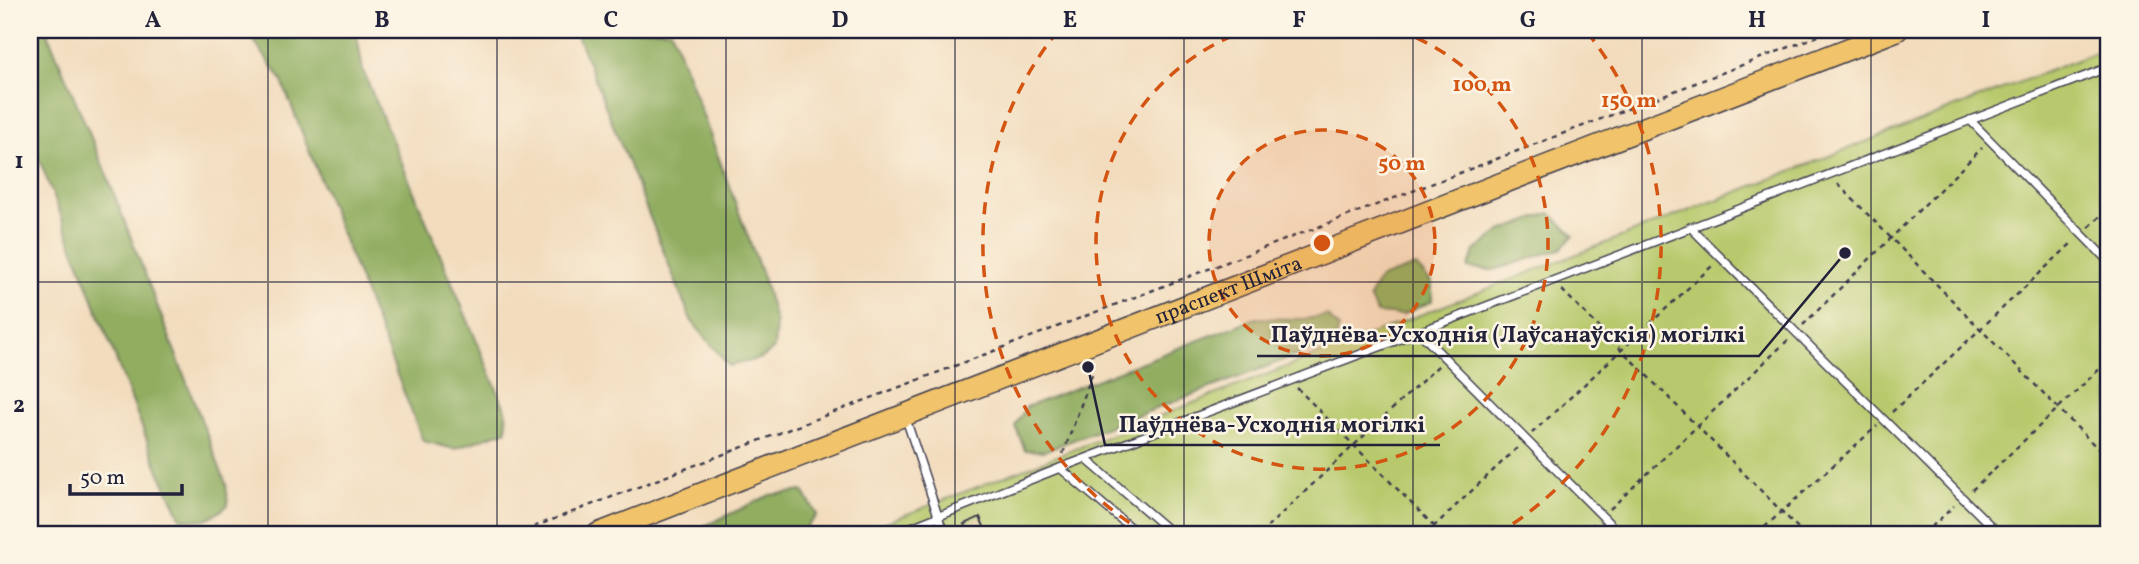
<svg xmlns="http://www.w3.org/2000/svg" width="2139" height="564" viewBox="0 0 2139 564" font-family="Vollkorn,serif">
  <style>
    .green { fill: #b7c96c; stroke: #6c7654; stroke-width: 2 }
    .forest { fill: #91ad60; stroke: #5a684e; stroke-width: 2 }
    .building { fill: #e1ba9c }
    .lines { fill: none; stroke-linecap: round; stroke-linejoin: round }
    .lane-casing { stroke: #413e4e; stroke-width: 10 }
    .primary-casing { stroke: #413e4e; stroke-width: 24 }
    .path { stroke: #413e4e; stroke-width: 2.5; stroke-dasharray: 5 5; stroke-linecap: butt }
    .lane { stroke: #fff; stroke-width: 7 }
    .primary { stroke: #f1c36a; stroke-width: 21 }
    .grid { fill: none; stroke: #22223b; stroke-width: 2; stroke-opacity: 0.55 }
    .ring { fill: none; stroke: #d45411; stroke-width: 3.5; stroke-dasharray: 12 9 }
    .labels { text-anchor: middle; stroke-width: 5; stroke-linejoin: round; paint-order: stroke }
    .street-label { font-size: 21px; fill: #22223b; stroke: #fcf5e5 }
    .centre { fill: #d45411; stroke: #fcf5e5; stroke-width: 3.5 }
    .ring-label { font-size: 21px; text-anchor: middle; font-weight: bold; fill: #d45411; stroke: #fcf5e5; stroke-width: 5; stroke-linejoin: round; paint-order: stroke }
    .leader { fill: none; stroke: #22223b; stroke-width: 2.5 }
    .callout-dot { fill: #22223b; stroke: #fcf5e5; stroke-width: 2.5 }
    .callout-label { font-size: 23px; text-anchor: middle; font-weight: bold; fill: #22223b; stroke: #fcf5e5; stroke-width: 5; stroke-linejoin: round; paint-order: stroke }
    .neatline { fill: none; stroke: #22223b; stroke-width: 2.5 }
    .grid-label { font-size: 23px; text-anchor: middle; font-weight: bold; fill: #22223b }
  </style>
  <rect width="100%" height="100%" fill="#fcf5e5"/>
  <filter id="ink" filterUnits="userSpaceOnUse"><feTurbulence type="fractalNoise" baseFrequency=".0143" numOctaves="2"/><feDisplacementMap in="SourceGraphic" scale="14" xChannelSelector="R" yChannelSelector="G"/><feConvolveMatrix kernelMatrix="1 2 1 2 8 2 1 2 1" color-interpolation-filters="sRGB"/></filter>
  <filter id="wash" filterUnits="userSpaceOnUse"><feTurbulence type="fractalNoise" baseFrequency=".00686" numOctaves="4" result="noise"/><feDisplacementMap in="SourceGraphic" scale="28" xChannelSelector="R" yChannelSelector="G"/><feGaussianBlur stdDeviation="1.57" result="paint"/><feColorMatrix in="noise" values="0 0 0 0 0 0 0 0 0 0 0 0 0 0 0 0 0 1.4 0 .05"/><feComposite in="paint" operator="in"/></filter>
  <g filter="url(#wash)">
    <rect width="100%" height="100%" fill="#f2dcbd"/>
    <path class="green" d="M2109,49v485h-1253l1244,-483z"/>
    <g class="forest">
      <path d="M30,30h16l60,143 120,311 2,21c-18,15 -25,17 -47,13l-22,-47 -129,-336z"/>
      <path d="M236,30h120l7,41 143,340 1,19 -53,19 -31,-8 -142,-362 -27,-38z"/>
      <path d="M575,30h96l92,247 13,47 -2,25 -12,9 -33,8 -38,-46z"/>
      <path d="M1550,213l24,22 -13,14 -67,21 -26,-2 7,-17 26,-20z"/>
      <path d="M1416,266l16,17v18l-30,14 -25,-2 -8,-16 11,-19z"/>
      <path d="M1327,316l12,12 -5,13 -290,110 -19,-1 -10,-24 11,-19 230,-89 46,1z"/>
      <path d="M803,491l14,24 -16,19h-113l82,-39z"/>
    </g>
    <g id="blocks">
      <path class="building" d="M980,517l5,12 -17,5 -4,-10z"/>
    </g>
  </g>
  <g filter="url(#ink)">
    <use href="#blocks" fill-opacity="0" stroke="#413e4e" stroke-width="2"/>
    <g class="lines">
      <g class="lane-casing">
        <g id="lane">
          <path d="M1970,120l139,142"/>
          <path d="M1690,227l309,307"/>
          <path d="M1419,332l690,-265"/>
          <path d="M906,419l38,115"/>
          <path d="M1086,459l87,75"/>
          <path d="M1060,468l359,-136 201,202"/>
          <path d="M894,534l166,-66 78,66"/>
        </g>
      </g>
      <g class="primary-casing">
        <g id="primary">
          <path id="s1" d="M598,534l1299,-504"/>
        </g>
      </g>
      <g class="path">
        <path d="M1838,184l271,276"/>
        <path d="M2089,227l20,-19"/>
        <path d="M1562,290l242,244"/>
        <path d="M1803,325l179,-177"/>
        <path d="M1297,388l145,146"/>
        <path d="M1892,412l182,-171"/>
        <path d="M1532,433l180,-167"/>
        <path d="M1063,454l30,-82"/>
        <path d="M1972,490l137,-130"/>
        <path d="M1610,509l178,-169"/>
        <path d="M515,534l1319,-504"/>
        <path d="M1260,534l179,-169"/>
        <path d="M1426,534l91,-86"/>
        <path d="M1583,534l12,-11"/>
        <path d="M1757,534l120,-108"/>
        <path d="M1924,534l30,-28"/>
        <path d="M2091,534l18,-18"/>
      </g>
      <use href="#lane" class="lane"/>
      <use href="#primary" class="primary"/>
    </g>
  </g>
  <path class="grid" d="M268,30v504M497,30v504M726,30v504M955,30v504M1184,30v504M1413,30v504M1642,30v504M1871,30v504M30,282h2079"/>
  <circle cx="1322" cy="243" r="113" fill="#d45411" fill-opacity=".12"/>
  <g class="ring">
    <circle cx="1322" cy="243" r="113"/>
    <path d="M1397 30A226 226 0 1 1 1247 30"/>
    <path d="M1147 534A339 339 0 0 1 1057 32M1587 32A339 339 0 0 1 1497 534"/>
  </g>
  <g class="labels">
    <g class="street-label">
      <text dy="7" stroke="none"><textPath href="#s1" startOffset="676">праспект Шміта</textPath></text>
    </g>
  </g>
  <circle cx="1322" cy="243" r="10" class="centre"/>
  <g class="ring-label">
    <text x="1482" y="91">100 m</text>
    <text x="1629" y="107">150 m</text>
    <text x="1402" y="170">50 m</text>
  </g>
  <path class="leader" d="M1845 253L1759 356H1257M1088 367L1105 445H1440"/>
  <g class="callout-dot">
    <circle cx="1845" cy="253" r="7"/>
    <circle cx="1088" cy="367" r="7"/>
  </g>
  <g class="callout-label">
    <text x="1508" y="342">Паўднёва-Усходнія (Лаўсанаўскія) могілкі</text>
    <text x="1272" y="432">Паўднёва-Усходнія могілкі</text>
  </g>
  <rect width="2139" height="564" fill="none" stroke="#fcf5e5" stroke-width="77"/>
  <path d="M70 484v10h112v-10" fill="none" stroke="#22223b" stroke-width="3.5"/>
  <text x="80" y="484" font-size="21" fill="#22223b" stroke="#fcf5e5" stroke-width="5" paint-order="stroke">50 m</text>
  <rect x="38" y="38" width="2062" height="488" class="neatline"/>
  <g class="grid-label">
    <text x="153" y="27">A</text>
    <text x="382" y="27">B</text>
    <text x="611" y="27">C</text>
    <text x="840" y="27">D</text>
    <text x="1070" y="27">E</text>
    <text x="1299" y="27">F</text>
    <text x="1528" y="27">G</text>
    <text x="1757" y="27">H</text>
    <text x="1986" y="27">I</text>
    <text x="19" y="168">1</text>
    <text x="19" y="412">2</text>
  </g>
</svg>
